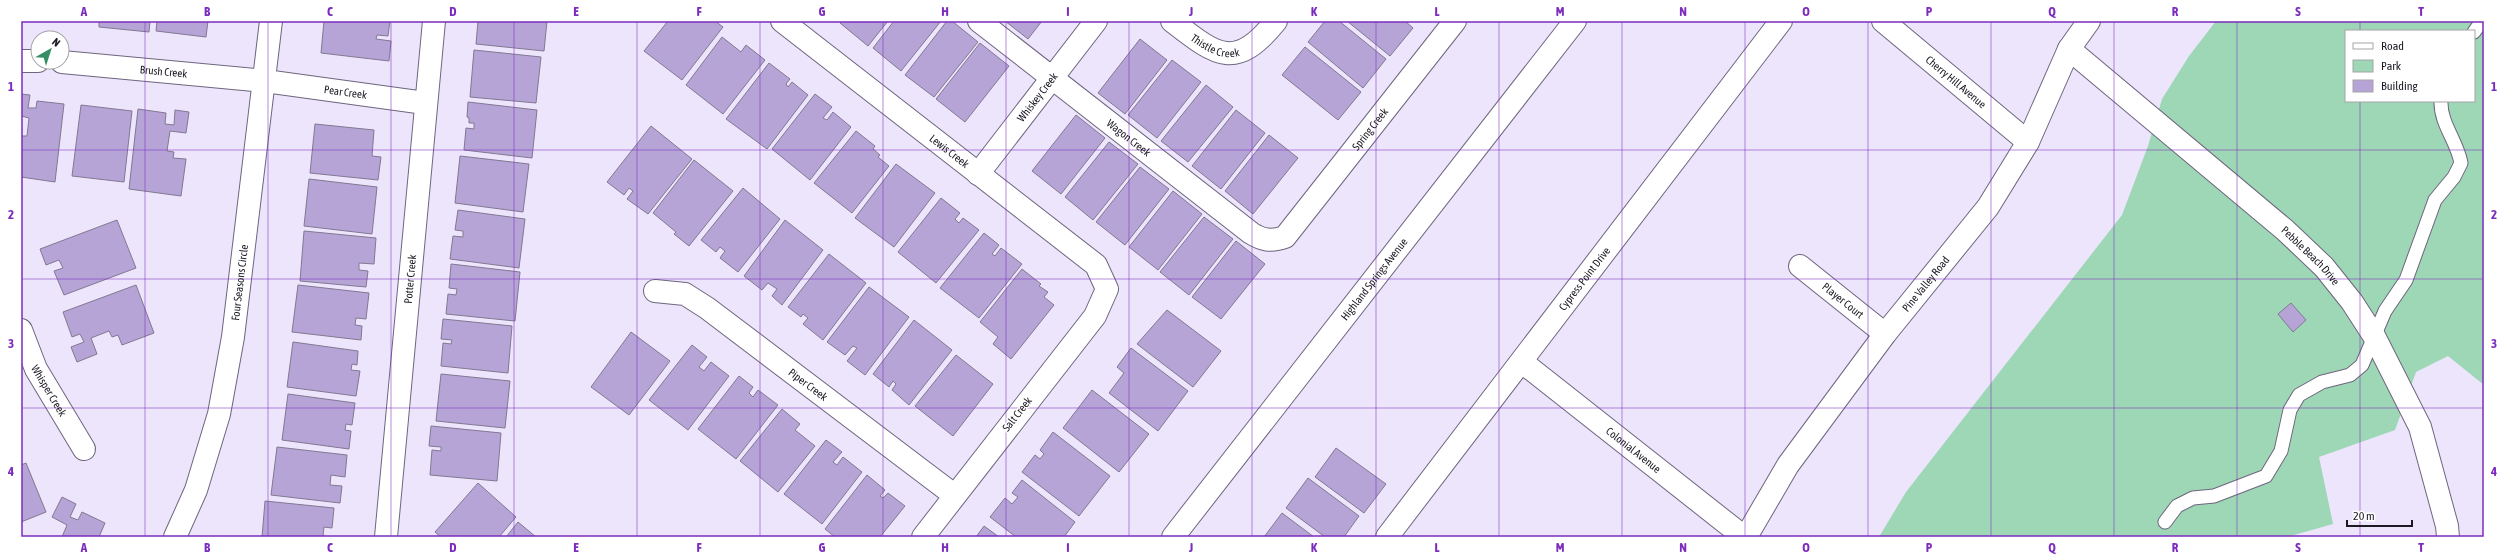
<svg xmlns="http://www.w3.org/2000/svg" width="2505" height="558" viewBox="0 0 2505 558" font-family="'Asap Condensed',sans-serif">
  <style>
    .green { fill: #9dd7b6; fill-rule: evenodd }
    .building { fill: #b7a4d7; stroke: #817891 }
    .lines { fill: none; stroke-linecap: round; stroke-linejoin: round }
    .lane-casing { stroke: #6e657e; stroke-width: 15 }
    .street-casing { stroke: #6e657e; stroke-width: 24 }
    .secondary-casing { stroke: #6e657e; stroke-width: 24 }
    .lane { stroke: #fff; stroke-width: 13 }
    .street { stroke: #fff; stroke-width: 22 }
    .secondary { stroke: #fff; stroke-width: 22 }
    .grid { fill: none; stroke: #7b2cbf; stroke-width: 1; stroke-opacity: 0.55 }
    .labels { text-anchor: middle; stroke-width: 3; stroke-linejoin: round; paint-order: stroke }
    .street-label { font-size: 11px; fill: #1d1923; stroke: #fff }
    .neatline { fill: none; stroke: #7b2cbf; stroke-width: 1.5 }
    .grid-label { font-size: 13px; text-anchor: middle; font-weight: bold; fill: #7b2cbf }
  </style>
  <rect width="100%" height="100%" fill="#ece5fc"/>
  <path class="green" d="M2216,21h268v364l-36,-29 -32,16 -21,58 -76,27 14,67 -46,13h-408l27,-45 216,-277 26,-69 14,-47 27,-43zM2346,31h128v70h-128z"/>
  <g class="building">
    <path d="M99,21h51l-1,11 -50,-5z"/>
    <path d="M157,21h51l-2,16 -50,-6z"/>
    <path d="M324,21h66l-2,15 -11,-1 -1,4 15,2 -2,20 -68,-8z"/>
    <path d="M478,21h69l-3,30 -68,-7z"/>
    <path d="M668,21h47l8,6 -41,53 -38,-29z"/>
    <path d="M841,21h47l-20,25 -28,-23z"/>
    <path d="M894,21h47l-40,50 -28,-23z"/>
    <path d="M947,21h5l26,21 -44,55 -29,-22z"/>
    <path d="M1005,21h37l-14,18z"/>
    <path d="M1325,21h14l47,38 -23,29 -55,-46z"/>
    <path d="M1347,21h58l8,7 -23,28z"/>
    <path d="M722,37l19,15 5,-7 19,15 -42,54 -37,-29z"/>
    <path d="M1140,39l27,21 -42,54 -27,-21z"/>
    <path d="M980,43l29,23 -44,56 -29,-23z"/>
    <path d="M1305,47l56,45 -23,28 -56,-45z"/>
    <path d="M474,50l67,7 -5,46 -66,-6z"/>
    <path d="M1172,60l29,22 -44,56 -29,-23z"/>
    <path d="M769,63l21,16 -4,5 2,3 4,-5 16,13 -41,54 -41,-30z"/>
    <path d="M1206,85l27,22 -45,55 -27,-21z"/>
    <path d="M21,94l9,1 -2,13h8l1,-7 27,3 -9,78 -34,-5v-41h6l2,-18 -8,-2z"/>
    <path d="M815,94l17,13 -9,11 4,2 6,-8 18,15 -41,53 -38,-31z"/>
    <path d="M468,102l69,8 -5,48 -68,-8 2,-22 8,1v-6h-5v-5l-2,-1z"/>
    <path d="M81,105l51,6 -8,71 -52,-6z"/>
    <path d="M138,109l28,4 -1,11 9,1 1,-15 14,2 -3,21 -16,-2 -3,20 7,1 -1,6 13,1 -5,37 -52,-7z"/>
    <path d="M1236,110l29,23 -44,56 -29,-23z"/>
    <path d="M1076,115l29,23 -44,56 -29,-23z"/>
    <path d="M315,124l59,6 -2,26 9,1 -3,23 -68,-7z"/>
    <path d="M651,126l41,33 -44,55 -21,-15 6,-8 -4,-3 -5,7 -17,-13z"/>
    <path d="M856,131l19,15 -2,3 7,6 -2,2 11,9 -37,47 -38,-30z"/>
    <path d="M1269,135l29,23 -45,56 -28,-23z"/>
    <path d="M1109,142l29,22 -45,56 -28,-23z"/>
    <path d="M460,156l69,8 -6,48 -68,-9z"/>
    <path d="M694,160l39,31 -44,55 -15,-12 2,-2 -23,-19z"/>
    <path d="M896,164l39,29 -41,54 -39,-29z"/>
    <path d="M1140,167l29,22 -44,56 -29,-23z"/>
    <path d="M309,179l68,8 -5,47 -68,-8z"/>
    <path d="M743,188l37,31 -42,53 -18,-14 5,-7 -5,-4 -4,5 -15,-12z"/>
    <path d="M1173,191l29,23 -44,56 -29,-23z"/>
    <path d="M941,198l19,15 -5,6 4,4 4,-5 16,12 -43,53 -38,-31z"/>
    <path d="M458,210l67,9 -6,49 -69,-9 3,-23 10,1v-6l-8,-1z"/>
    <path d="M1204,217l29,22 -44,56 -29,-23z"/>
    <path d="M117,220l19,48 -72,27 -10,-24 9,-3 -4,-8 -13,5 -6,-16z"/>
    <path d="M785,220l38,30 -41,55 -10,-9 5,-7 -9,-6 -6,7 -18,-14z"/>
    <path d="M304,231l72,7 -2,26 -15,-1v7l9,1 -2,16 -66,-6z"/>
    <path d="M984,233l15,12 -7,9 3,2 6,-8 21,16 -43,54 -39,-30z"/>
    <path d="M1236,241l29,23 -44,55 -29,-22z"/>
    <path d="M829,254l37,29 -43,57 -20,-16 5,-6 -5,-4 -2,3 -13,-10z"/>
    <path d="M451,264l69,8 -5,49 -69,-7 2,-20 8,1 1,-6 -8,-1z"/>
    <path d="M1022,269l19,15 -2,2 9,6 -4,5 10,8 -43,54 -18,-15 5,-7 -18,-15z"/>
    <path d="M136,285l18,48 -32,12 -4,-10 -6,2 -3,-6 -18,7 6,16 -20,8 -6,-15 13,-5 -4,-8 -8,3 -9,-25z"/>
    <path d="M298,285l71,8 -3,26 -10,-1 -1,7 7,1 -1,14 -69,-8z"/>
    <path d="M869,287l40,30 -44,58 -18,-14 10,-13 -4,-2 -8,9 -18,-13z"/>
    <path d="M2291,303l15,17 -13,12 -15,-18z"/>
    <path d="M1167,310l54,41 -28,36 -56,-43z"/>
    <path d="M443,319l69,7 -4,47 -67,-7 2,-23 8,1 1,-4 -11,-1z"/>
    <path d="M914,320l38,30 -43,55 -17,-15 4,-6 -3,-3 -4,6 -16,-13z"/>
    <path d="M631,332l39,29 -41,54 -38,-28z"/>
    <path d="M293,342l65,9 -1,14 -5,-1 -1,6 9,1 -4,25 -69,-9z"/>
    <path d="M692,345l15,12 -8,10 5,4 7,-9 18,14 -41,54 -39,-30z"/>
    <path d="M1131,348l57,43 -30,40 -49,-38 15,-20 -7,-6z"/>
    <path d="M956,355l37,29 -40,52 -38,-30z"/>
    <path d="M441,374l69,7 -5,47 -69,-7z"/>
    <path d="M739,376l14,11 -4,6 4,4 5,-7 20,15 -42,54 -38,-30z"/>
    <path d="M1092,390l57,44 -30,38 -56,-44z"/>
    <path d="M288,394l67,9 -3,22 -6,-1 -1,6 6,1 -2,18 -67,-9z"/>
    <path d="M782,409l18,15 -5,6 20,16 -37,46 -38,-31z"/>
    <path d="M431,426l70,7 -4,48 -67,-6 2,-25 9,1v-4l-12,-1z"/>
    <path d="M1053,432l57,44 -31,40 -57,-44 13,-17 5,4 4,-5 -4,-4z"/>
    <path d="M826,440l16,12 -9,10 4,3 6,-8 19,15 -40,52 -38,-30z"/>
    <path d="M277,447l70,8 -2,22 -14,-2 -1,10 12,1 -2,17 -69,-8z"/>
    <path d="M1336,448l50,36 -22,29 -49,-36z"/>
    <path d="M26,463l20,49 -25,10v-57z"/>
    <path d="M867,475l18,15 -5,6 3,2 5,-5 17,13 -25,31h-45l-10,-8z"/>
    <path d="M1308,478l51,38 -15,21h-19l-39,-29z"/>
    <path d="M1022,480l53,42 -11,15h-48l-26,-20 15,-19 7,6 6,-7 -6,-4z"/>
    <path d="M478,483l38,34 -17,20h-58l-6,-5z"/>
    <path d="M62,497l14,7 -6,13 8,3 4,-8 23,11 -6,14h-37l5,-12 -15,-8z"/>
    <path d="M265,501l69,7 -2,20 -8,-1 -1,9 8,1h-69z"/>
    <path d="M1282,513l32,24h-50z"/>
    <path d="M518,522l18,15h-30z"/>
    <path d="M984,526l15,11h-23z"/>
  </g>
  <g class="lines">
    <g class="lane-casing">
      <g id="lane">
        <path d="M2474,32l8,-11"/>
        <path d="M2165,522l12,-16 16,-8 21,-2 52,-20 15,-25 9,-41 9,-15 23,-13 28,-7 12,-10 23,-54 21,-31 29,-80 19,-23 7,-14c-4,-22 -21,-40 -20,-62"/>
      </g>
    </g>
    <g class="street-casing">
      <g id="street">
        <path id="s1" d="M782,21l314,244 11,24 -12,27 -172,221"/>
        <path id="s2" d="M979,21l272,212c11,7 20,9 34,4l170,-216"/>
        <path id="s3" d="M1172,21c44,34 63,51 104,0"/>
        <path id="s4" d="M1883,21l145,121"/>
        <path id="s5" d="M2069,49l216,181 39,37 28,35 22,34 46,91 27,99 1,11"/>
        <path d="M21,61h17"/>
        <path id="s6" d="M62,62l203,19 160,22"/>
        <path id="s7" d="M978,174l118,-153"/>
        <path id="s8" d="M1800,266l85,68"/>
        <path id="s9" d="M655,291l30,3 22,14 247,187"/>
        <path id="s10" d="M21,330l15,39 48,80"/>
        <path id="s11" d="M1522,362l222,175"/>
        <path id="s12" d="M175,537l21,-47 23,-76 14,-77 38,-316"/>
        <path id="s13" d="M386,537l48,-516"/>
        <path id="s14" d="M1387,537l394,-516"/>
        <path id="s15" d="M1746,537l42,-72 97,-131 103,-127 40,-65 41,-93 20,-28"/>
      </g>
    </g>
    <g class="secondary-casing">
      <g id="secondary">
        <path id="s16" d="M1173,537l402,-516"/>
      </g>
    </g>
    <use href="#lane" class="lane"/>
    <use href="#street" class="street"/>
    <use href="#secondary" class="secondary"/>
  </g>
  <path class="grid" d="M145,21v516M268,21v516M391,21v516M514,21v516M637,21v516M760,21v516M883,21v516M1006,21v516M1129,21v516M1252,21v516M1376,21v516M1499,21v516M1622,21v516M1745,21v516M1868,21v516M1991,21v516M2114,21v516M2237,21v516M2360,21v10M2360,101v436M21,150h2463M21,279h2463M21,408h2463"/>
  <g class="labels">
    <g class="street-label">
      <text dy="4" stroke="none"><textPath href="#s3" startOffset="51">Thistle Creek</textPath></text>
      <text dy="4" stroke="none"><textPath href="#s6" startOffset="102">Brush Creek</textPath></text>
      <text dy="4" stroke="none"><textPath href="#s4" startOffset="95">Cherry Hill Avenue</textPath></text>
      <text dy="4" stroke="none"><textPath href="#s6" startOffset="285">Pear Creek</textPath></text>
      <text dy="4" stroke="none"><textPath href="#s7" startOffset="97">Whiskey Creek</textPath></text>
      <text dy="4" stroke="none"><textPath href="#s2" startOffset="518">Spring Creek</textPath></text>
      <text dy="4" stroke="none"><textPath href="#s2" startOffset="190">Wagon Creek</textPath></text>
      <text dy="4" stroke="none"><textPath href="#s1" startOffset="212">Lewis Creek</textPath></text>
      <text dy="4" stroke="none"><textPath href="#s5" startOffset="318">Pebble Beach Drive</textPath></text>
      <text dy="4" stroke="none"><textPath href="#s13" startOffset="259">Potter Creek</textPath></text>
      <text dy="4" stroke="none"><textPath href="#s16" startOffset="327">Highland Springs Avenue</textPath></text>
      <text dy="4" stroke="none"><textPath href="#s14" startOffset="325">Cypress Point Drive</textPath></text>
      <text dy="4" stroke="none"><textPath href="#s12" startOffset="264">Four Seasons Circle</textPath></text>
      <text dy="4" stroke="none"><textPath href="#s15" startOffset="311">Pine Valley Road</textPath></text>
      <text dy="4" stroke="none"><textPath href="#s8" startOffset="55">Player Court</textPath></text>
      <text dy="4" stroke="none"><textPath href="#s9" startOffset="183">Piper Creek</textPath></text>
      <text dy="4" stroke="none"><textPath href="#s10" startOffset="67">Whisper Creek</textPath></text>
      <text transform="translate(1017 414) rotate(-52)" y="4">Salt Creek</text>
      <text dy="4" stroke="none"><textPath href="#s11" startOffset="142">Colonial Avenue</textPath></text>
    </g>
  </g>
  <rect width="2505" height="558" fill="none" stroke="#ffffff" stroke-width="44"/>
  <rect x="2345" y="30" width="130" height="72" fill="#ffffff" stroke="#a5a3a7"/>
  <rect x="2353" y="43" width="20" height="6" fill="#ffffff" stroke="#a5a3a7"/>
  <text x="2381" y="50" font-size="12" fill="#1d1923">Road</text>
  <rect x="2353" y="60" width="20" height="12" fill="#9dd7b6" stroke="#a5a3a7"/>
  <text x="2381" y="70" font-size="12" fill="#1d1923">Park</text>
  <rect x="2353" y="80" width="20" height="12" fill="#b7a4d7" stroke="#a5a3a7"/>
  <text x="2381" y="90" font-size="12" fill="#1d1923">Building</text>
  <g transform="translate(50 50) rotate(39)"><circle r="19" fill="#ffffff" stroke="#a5a3a7"/>
  <path d="M0-3L7 15L0 10L-7 15Z" fill="#368f64"/>
  <text y="-6" font-size="11" font-weight="bold" text-anchor="middle" fill="#1d1923">N</text>
  </g>
  <path d="M2347 520v6h65v-6" fill="none" stroke="#1d1923" stroke-width="2"/>
  <text x="2353" y="520" font-size="12" fill="#1d1923" stroke="#ffffff" stroke-width="3" paint-order="stroke">20 m</text>
  <rect x="22" y="22" width="2461" height="514" class="neatline"/>
  <g class="grid-label">
    <text x="84" y="16">A</text>
    <text x="207" y="16">B</text>
    <text x="330" y="16">C</text>
    <text x="453" y="16">D</text>
    <text x="576" y="16">E</text>
    <text x="699" y="16">F</text>
    <text x="822" y="16">G</text>
    <text x="945" y="16">H</text>
    <text x="1068" y="16">I</text>
    <text x="1191" y="16">J</text>
    <text x="1314" y="16">K</text>
    <text x="1437" y="16">L</text>
    <text x="1560" y="16">M</text>
    <text x="1683" y="16">N</text>
    <text x="1806" y="16">O</text>
    <text x="1929" y="16">P</text>
    <text x="2052" y="16">Q</text>
    <text x="2175" y="16">R</text>
    <text x="2298" y="16">S</text>
    <text x="2421" y="16">T</text>
    <text x="11" y="91">1</text>
    <text x="2494" y="91">1</text>
    <text x="11" y="219">2</text>
    <text x="2494" y="219">2</text>
    <text x="11" y="348">3</text>
    <text x="2494" y="348">3</text>
    <text x="11" y="476">4</text>
    <text x="2494" y="476">4</text>
    <text x="84" y="552">A</text>
    <text x="207" y="552">B</text>
    <text x="330" y="552">C</text>
    <text x="453" y="552">D</text>
    <text x="576" y="552">E</text>
    <text x="699" y="552">F</text>
    <text x="822" y="552">G</text>
    <text x="945" y="552">H</text>
    <text x="1068" y="552">I</text>
    <text x="1191" y="552">J</text>
    <text x="1314" y="552">K</text>
    <text x="1437" y="552">L</text>
    <text x="1560" y="552">M</text>
    <text x="1683" y="552">N</text>
    <text x="1806" y="552">O</text>
    <text x="1929" y="552">P</text>
    <text x="2052" y="552">Q</text>
    <text x="2175" y="552">R</text>
    <text x="2298" y="552">S</text>
    <text x="2421" y="552">T</text>
  </g>
</svg>
